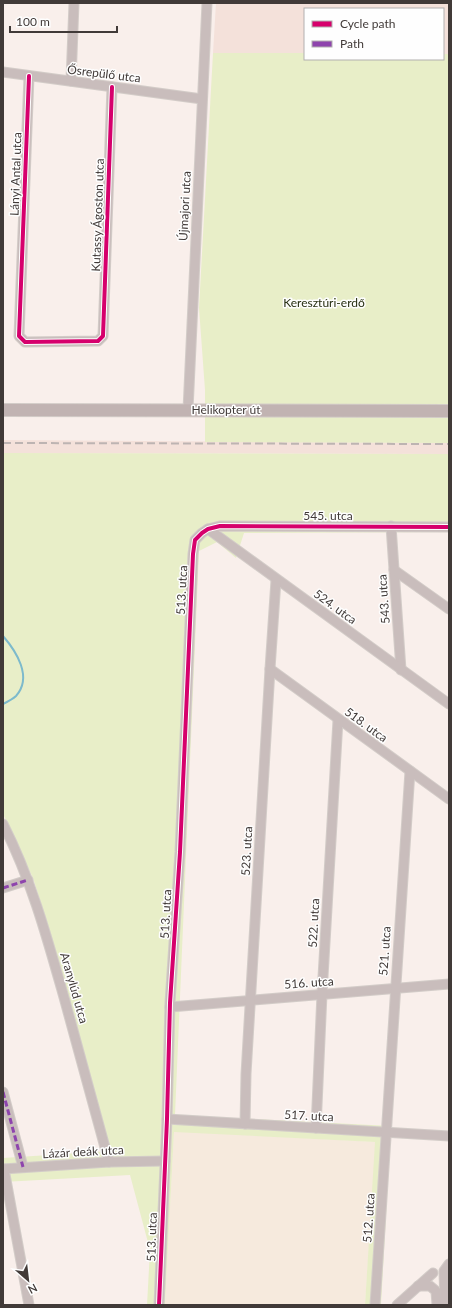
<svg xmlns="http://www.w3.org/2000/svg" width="452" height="1308" viewBox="0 0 452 1308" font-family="Lato,sans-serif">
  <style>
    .commercial { fill: #f6eadd }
    .built { fill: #f4e1da }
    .green { fill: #e8eec8 }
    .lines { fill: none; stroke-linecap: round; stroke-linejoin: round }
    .stream { stroke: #7dbacc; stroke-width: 2 }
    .street-casing { stroke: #d3ccc8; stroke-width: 11 }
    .secondary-casing { stroke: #d3ccc8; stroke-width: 14 }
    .street { stroke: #c9bdbc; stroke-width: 9 }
    .secondary { stroke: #c1b3b2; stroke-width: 12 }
    .rail { stroke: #bdb4b2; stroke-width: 2; stroke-dasharray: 8 4; stroke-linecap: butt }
    .quiet { stroke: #8e44ad; stroke-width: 3; stroke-dasharray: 6 3; stroke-linecap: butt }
    .cycleway-casing { stroke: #fefefe; stroke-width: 6 }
    .cycleway { stroke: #d6006c; stroke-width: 4 }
    .labels { text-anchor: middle; stroke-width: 3; stroke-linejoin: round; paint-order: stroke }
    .street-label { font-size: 12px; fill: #413a38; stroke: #fefefe }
    .park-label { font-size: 12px; fill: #272f11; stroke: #fefefe }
  </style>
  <rect width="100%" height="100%" fill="#f9efeb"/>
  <path class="commercial" d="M174,1131l202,11 -11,163h-200z"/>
  <g class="built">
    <path d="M216,3h233v51h-6v-45h-138v44h-92z"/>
    <path d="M3,440l446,3v11l-446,-1z"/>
  </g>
  <g class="green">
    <path d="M213,53h92v6h138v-5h6v389l-244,-1v-52l-6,-82z"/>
    <path d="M3,453l446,1v78l-205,1 -8,25 -19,-16 -18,9 -24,564 216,11 -10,179h-16l10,-163 -201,-10 -9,173h-18l3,-55 -20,-75 -127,7v-24l107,-7 -63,-229 -14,-44 -30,-64z"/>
  </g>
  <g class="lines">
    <path class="stream" d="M3,636c13,15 30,41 13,60 -3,3 -9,6 -13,8"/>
    <g class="street-casing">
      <g id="street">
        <path d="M3,72l199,27"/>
        <path d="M29,76l-10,260 6,6 73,-1 5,-5 9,-249"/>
        <path d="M71,81l3,-78"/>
        <path d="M188,410l19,-407"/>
        <path d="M391,526l10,144"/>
        <path d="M208,529l241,175"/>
        <path d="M394,570l55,39"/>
        <path d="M270,669l179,130"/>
        <path d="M3,824c29,57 45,117 62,177 15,54 30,108 44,161"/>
        <path d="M3,888l25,-8"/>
        <path d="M170,1007l279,-23"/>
        <path d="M3,1092l20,75"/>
        <path d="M167,1119l282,17"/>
        <path d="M245,1124l1,-50 24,-405 6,-89"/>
        <path d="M316,1128l6,-134 16,-274"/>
        <path d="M3,1169l106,-7 56,-1"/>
        <path d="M4,1169l25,136"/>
        <path d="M418,1286h12l6,5 1,14"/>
        <path d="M159,1305l8,-186 3,-116 10,-151 13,-298 2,-14 7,-7 6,-4 12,-3 229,1"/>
        <path d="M375,1305c12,-178 23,-356 35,-534"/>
        <path d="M397,1305l36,-32"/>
        <path d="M445,1305l-1,-34 5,-7"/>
      </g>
    </g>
    <g class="secondary-casing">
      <path id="secondary" d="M3,410l446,1"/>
    </g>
    <use href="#street" class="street"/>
    <use href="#secondary" class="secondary"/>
    <path class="rail" d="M3,443l446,1"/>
    <g class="quiet">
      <path d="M3,888l25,-8"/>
      <path d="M3,1092l20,75"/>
    </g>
    <g class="cycleway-casing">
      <g id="cycleway">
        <path d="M29,76l-10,260 6,6 73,-1 5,-5 9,-249"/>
        <path d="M159,1305l8,-186 3,-116 10,-151 13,-298 2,-14 7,-7 6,-4 12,-3 229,1"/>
      </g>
    </g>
    <use href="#cycleway" class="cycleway"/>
  </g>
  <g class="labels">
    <g class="street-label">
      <text transform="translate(104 74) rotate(7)" y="4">Ősrepülő utca</text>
      <text transform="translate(16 174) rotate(-88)" y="4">Lányi Antal utca</text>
      <text transform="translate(185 206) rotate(-87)" y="4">Újmajori utca</text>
      <text transform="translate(98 215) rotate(-88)" y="4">Kutassy Ágoston utca</text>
      <text x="226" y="414">Helikopter út</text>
      <text x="328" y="520">545. utca</text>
      <text transform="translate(182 590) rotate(-87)" y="4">513. utca</text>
      <text transform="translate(384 599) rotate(-94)" y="4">543. utca</text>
      <text transform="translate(335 607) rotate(36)" y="4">524. utca</text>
      <text transform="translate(366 725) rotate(36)" y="4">518. utca</text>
      <text transform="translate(247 851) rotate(-87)" y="4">523. utca</text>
      <text transform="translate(166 914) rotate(-87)" y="4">513. utca</text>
      <text transform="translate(314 923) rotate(-87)" y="4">522. utca</text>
      <text transform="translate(385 951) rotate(-86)" y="4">521. utca</text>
      <text transform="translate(309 983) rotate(-4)" y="4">516. utca</text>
      <text transform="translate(74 988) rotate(74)" y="4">Aranylúd utca</text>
      <text transform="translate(309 1116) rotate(3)" y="4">517. utca</text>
      <text transform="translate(83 1152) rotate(-3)" y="4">Lázár deák utca</text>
      <text transform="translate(369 1218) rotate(-86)" y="4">512. utca</text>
      <text transform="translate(152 1237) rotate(-88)" y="4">513. utca</text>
    </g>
    <g class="park-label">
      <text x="324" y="307">Keresztúri-erdő</text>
    </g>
  </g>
  <rect width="452" height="1308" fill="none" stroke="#413a38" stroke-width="8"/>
  <rect x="304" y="8" width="140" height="52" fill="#fefefe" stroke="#b2b0af"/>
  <rect x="312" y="21" width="20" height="6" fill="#d6006c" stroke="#b2b0af"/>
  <text x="340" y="28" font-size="12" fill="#413a38">Cycle path</text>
  <rect x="312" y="41" width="20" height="6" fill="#8e44ad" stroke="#b2b0af"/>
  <text x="340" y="48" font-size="12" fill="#413a38">Path</text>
  <g transform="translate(28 1280) rotate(152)" stroke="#fefefe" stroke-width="3" paint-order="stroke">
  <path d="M0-3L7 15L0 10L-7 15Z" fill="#413a38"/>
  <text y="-6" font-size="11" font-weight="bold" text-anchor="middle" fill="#413a38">N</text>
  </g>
  <path d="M10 26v6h107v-6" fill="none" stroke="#413a38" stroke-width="2"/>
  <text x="16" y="26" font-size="12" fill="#413a38" stroke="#fefefe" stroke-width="3" paint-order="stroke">100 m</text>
</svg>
